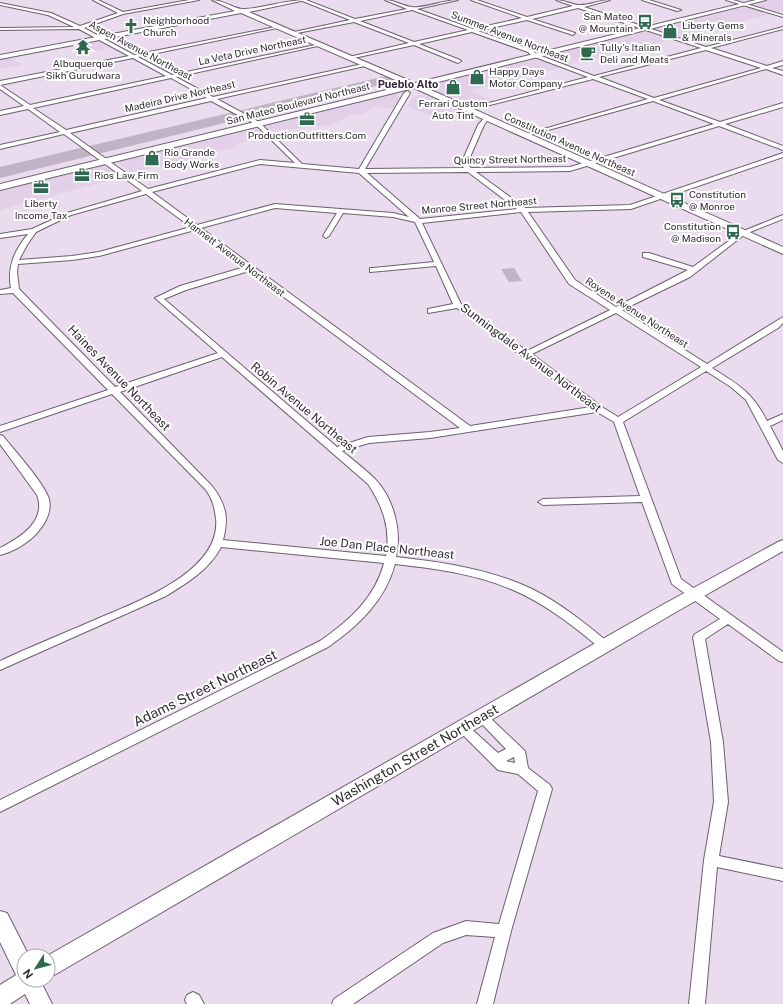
<svg xmlns="http://www.w3.org/2000/svg" width="783" height="1004" viewBox="0 0 783 1004" font-family="'Public Sans',sans-serif">
  <style>
    .built { fill: #e4cfe9 }
    .green { fill: #c1b2c5 }
    .lines { fill: none; stroke-linecap: round; stroke-linejoin: round }
    .street-casing { stroke: #6d5f70; stroke-width: 2 }
    .secondary-casing { stroke: #6d5f70; stroke-width: 2 }
    .street { fill: #fff; fill-rule: evenodd }
    .secondary { fill: #fff; fill-rule: evenodd }
    .labels { text-anchor: middle; stroke-width: 4; stroke-linejoin: round; paint-order: stroke }
    .far-poi-label { font-size: 10px; fill: #312b32; stroke: #fff; text-anchor: start }
    .far-street-label { font-size: 10px; fill: #312b32; stroke: #fff }
    .far-neighbourhood-label { font-size: 11px; font-weight: bold; fill: #312534; stroke: #fff }
    .street-label { font-size: 12px; fill: #312b32; stroke: #fff }
    .near-street-label { font-size: 14px; fill: #312b32; stroke: #fff }
  </style>
  <rect width="100%" height="100%" fill="#eadbef"/>
  <g class="built">
    <path d="M770,0h13v11l-7,2 -26,-8z"/>
    <path d="M740,8h8l23,6 -93,24 -25,-9z"/>
    <path d="M643,31l30,8 -106,26 -23,-8 8,-4z"/>
    <path d="M97,40h2l13,7 -16,4 -14,-8z"/>
    <path d="M9,56l13,9 -22,4v-11z"/>
    <path d="M531,58h7l24,9 -89,23 -1,2 23,9 -25,5 -45,-20 32,-9z"/>
    <path d="M395,92l5,5 -7,11 -20,-1 -10,8h-11l-22,10 -58,6 -6,-6z"/>
    <path d="M418,95l11,1 41,18 -32,6 -30,-14 5,-9z"/>
    <path d="M252,128l6,1 5,6 -28,10 3,2 -33,8 -74,18 -14,-11z"/>
    <path d="M97,166h8l16,11 -121,33v-20z"/>
  </g>
  <g class="green">
    <path d="M386,76l10,5 -396,97v-11z"/>
    <path d="M514,268l8,13 -13,1 -8,-13z"/>
  </g>
  <g class="lines">
    <g class="street-casing">
      <g id="street">
        <path d="M93,0h5l25,12 66,-12h10l-76,14 -39,14 50,27 146,-29 2,1 -144,30 34,18 148,-31 2,1 -146,32 37,20 154,-34 1,1 -3,2 -148,33 42,23 43,42 57,5 45,-76 3,-2 3,2 -45,76 99,-1 -3,-4 17,-39 8,-9 3,2 -5,7 -17,39 4,4 99,-1 144,-43 -61,-23 -130,36v-2l125,-36 -55,-20 -127,32v-2l122,-32 -56,-21 -4,-4 -56,-20 -53,12 41,16 1,1 -3,2 -44,-18 -65,14v-2l60,-14 -55,-21 -62,12 2,-2 56,-12 -50,-20h6l49,19 52,-10 -22,-9c10,0 17,6 27,7 10,2 32,-7 46,-7l-41,9 56,20 49,-11 -51,-18h6l50,17 46,-11 -17,-6c8,0 14,4 22,5 10,1 22,-5 32,-5l-26,7 122,40 77,-20v2l-72,19 56,18 16,-5v4l-11,3 11,3v4l-17,-6 -107,31 61,22 63,-19v4l-58,17 58,22v4l-64,-24 -149,45 -94,1 49,36 105,-3 153,-52v4l-152,52 -103,3 47,68 41,27 72,-37 -45,-13v-4h6l44,14 48,-35 42,-17v4l-38,15 -55,43 -68,33 85,54 76,-47v6l-5,5 -66,40c27,17 40,24 55,53l16,-7v6l-13,6 13,25v12l-5,-3 -32,-60 -15,-13 -25,-16 -83,51 58,157 102,73v10l-4,-1 -51,-37 -23,15 18,103 5,60 -9,54 64,13v12l-66,-14 -12,137h-16l15,-144 10,-58 -3,-60 -18,-105 2,-3 25,-15 -48,-35 -30,-82 -99,3 -5,-3 5,-3 97,-3 -26,-74 -17,-10 -167,26 -61,5 -27,8c11,9 23,18 33,28 19,20 27,52 21,78 46,5 94,12 136,32 28,14 53,34 77,54l2,3 -2,3 -4,1 -4,-1c-24,-20 -49,-40 -77,-54 -40,-20 -85,-26 -129,-31 -10,37 -37,62 -67,83l-328,165v-12l320,-159c29,-20 55,-43 64,-78l-163,-16c-12,23 -34,36 -55,49l-166,74v-9c30,-14 60,-26 90,-39 40,-18 132,-48 126,-104 -2,-12 -3,-18 -10,-28l-94,-96 -112,38v-6l108,-36 -95,-97 -13,1v-4l11,-2c-4,-21 3,-37 17,-54l-28,4v-4l32,-5 35,-16 75,-22 -78,-57 -64,15v-4l60,-13 -32,-23 -28,6v-4l24,-5 -24,-17v-4l30,20 136,-29 -33,-18 -133,27v-4l129,-25 -50,-27 -79,1v-2l74,-1 -26,-12 -48,-10v-2l51,10 29,13 38,-13zM578,8l123,40 -107,28 -58,-22 -4,-4 -54,-19 49,-11 46,15 2,-2 -43,-14zM412,10l56,20 -54,12 -54,-21zM706,50l55,18 -107,30 -55,-21zM171,78l36,20 -141,32 -33,-22zM211,101l44,23 40,39 -35,-3 -112,29 -78,-56zM260,164l99,9 50,44 -16,-4 -118,-9 -78,21 -45,-33zM468,172l49,37 -97,10 -53,-46zM146,194l45,33 -92,25 -27,4 -53,4 8,-15 9,-13 35,-17zM275,208l62,5 -14,23 3,2 3,-2 14,-23 50,4 22,5 19,40 -61,6h-3v4l66,-6 17,38 -25,5v4l29,-5 134,99 -121,19 -269,-198zM521,212l48,72 41,26 -83,41 -66,-47 -39,-81zM195,230l50,37 -65,19 -25,12 63,55 -103,34 -96,-98 -2,-17 1,-8 54,-4 27,-4zM249,271l211,157 -30,4 -62,5 -31,10 -173,-148 22,-9zM616,313l85,54 -83,50 -16,-10 -70,-53zM222,357l146,127c15,23 23,44 18,72l-163,-16c6,-22 3,-36 -11,-54l-92,-94z"/>
        <path d="M642,0h7l32,10 -4,1z"/>
        <path d="M726,0h7l50,15v2z"/>
        <path d="M0,435l3,1c12,15 41,47 46,63 3,13 -4,25 -12,34 -9,10 -24,19 -37,22v-7c20,-10 47,-27 37,-53l-37,-51z"/>
        <path d="M482,712l4,2 39,37 3,17 22,17 2,4 -41,142 -18,73h-16l18,-67 -29,-2 -23,8 -90,61h-21l2,-5 99,-66 33,-12 33,3 39,-133 -20,-17 -20,-4 -39,-39 -2,-3 2,-3 4,-2 4,2 31,28 8,-4 -28,-29 -2,-3 2,-3zM514,757l1,6 -9,-2z"/>
        <path d="M193,992l6,3 5,9h-17l-2,-4 2,-5z"/>
      </g>
    </g>
    <g class="secondary-casing">
      <g id="secondary">
        <path d="M212,0c12,0 24,10 32,9 21,-1 41,-9 62,-9l-57,12 166,71 341,-83h10l-344,86 361,161v7l-369,-166 -414,102v-6l407,-99 -166,-72 -241,46v-4l235,-44z"/>
        <path d="M783,540v11l-107,61 -620,362 -8,3 -1,-21 617,-352 114,-62z"/>
        <path d="M0,911l7,2 22,43h-5v24h16l12,24h-22l-5,-10 -15,10h-10v-19l16,-10 -16,-33z"/>
      </g>
    </g>
    <use href="#street" class="street"/>
    <use href="#secondary" class="secondary"/>
  </g>
  <defs>
    <g id="bus-bare" transform="scale(1.2)"><path d="M-5-6H5V4H4V6H2V4H-2V6H-4V4H-5ZM-3.5-4V0h7V-4ZM-3.5 1.2v1.5H-2V1.2ZM2 1.2v1.5H3.5V1.2Z" fill="#306951" stroke="#fff" stroke-width="2.5" paint-order="stroke"/></g>
    <g id="church-bare" transform="scale(1.2)"><path d="M-1.2-6h2.4v3.5h3.3v2.4h-3.3V6h-2.4V-.1h-3.3v-2.4h3.3Z" fill="#306951" stroke="#fff" stroke-width="2.5" paint-order="stroke"/></g>
    <g id="shop-bare" transform="scale(1.2)"><path d="M-5-2.5h2.3a2.7 3.5 0 0 1 5.4 0H5L5.5 6h-11ZM-1.5-2.5h3a1.5 2.3 0 0 0-3 0Z" fill="#306951" stroke="#fff" stroke-width="2.5" paint-order="stroke"/></g>
    <g id="temple-bare" transform="scale(1.2)"><path d="M0-6L5-2H3V0L6.5 2.5H4V6H1.5V3h-3V6H-4V2.5H-6.5L-3 0V-2H-5Z" fill="#306951" stroke="#fff" stroke-width="2.5" paint-order="stroke"/></g>
    <g id="cafe-bare" transform="scale(1.2)"><path d="M-5.5-4.5H6V0H3Q3 3.5 0 3.5H-2.5Q-5.5 3.5-5.5 0ZM3-3.2v2h1.7v-2ZM-6 4.5H4V6H-6Z" fill="#306951" stroke="#fff" stroke-width="2.5" paint-order="stroke"/></g>
    <g id="office-bare" transform="scale(1.2)"><path d="M-6-3h4V-5.5h4V-3h4V5H-6ZM-1-4.5V-3h2v-1.5ZM-6 0V1H6V0Z" fill="#306951" stroke="#fff" stroke-width="2.5" paint-order="stroke"/></g>
  </defs>
  <g fill-rule="evenodd">
    <use href="#bus-bare" x="645" y="22"/>
    <use href="#church-bare" x="131" y="26"/>
    <use href="#shop-bare" x="670" y="31"/>
    <use href="#temple-bare" x="83" y="47"/>
    <use href="#cafe-bare" x="588" y="53"/>
    <use href="#shop-bare" x="477" y="77"/>
    <use href="#shop-bare" x="453" y="87"/>
    <use href="#office-bare" x="307" y="119"/>
    <use href="#shop-bare" x="152" y="158"/>
    <use href="#office-bare" x="82" y="175"/>
    <use href="#office-bare" x="41" y="187"/>
    <use href="#bus-bare" x="677" y="200"/>
    <use href="#bus-bare" x="733" y="232"/>
  </g>
  <g class="labels">
    <g class="far-poi-label">
      <text x="633" y="20" text-anchor="end">San Mateo<tspan x="633" dy="12">@ Mountain</tspan></text>
      <text x="143" y="24">Neighborhood<tspan x="143" dy="12">Church</tspan></text>
      <text x="682" y="29">Liberty Gems<tspan x="682" dy="12">&amp; Minerals</tspan></text>
      <text x="600" y="51">Tully's Italian<tspan x="600" dy="12">Deli and Meats</tspan></text>
      <text x="83" y="67" text-anchor="middle">Albuquerque<tspan x="83" dy="12">Sikh Gurudwara</tspan></text>
      <text x="489" y="75">Happy Days<tspan x="489" dy="12">Motor Company</tspan></text>
      <text x="453" y="107" text-anchor="middle">Ferrari Custom<tspan x="453" dy="12">Auto Tint</tspan></text>
      <text x="307" y="139" text-anchor="middle">ProductionOutfitters.Com</text>
      <text x="164" y="156">Rio Grande<tspan x="164" dy="12">Body Works</tspan></text>
      <text x="94" y="179">Rios Law Firm</text>
      <text x="689" y="198">Constitution<tspan x="689" dy="12">@ Monroe</tspan></text>
      <text x="41" y="207" text-anchor="middle">Liberty<tspan x="41" dy="12">Income Tax</tspan></text>
      <text x="721" y="230" text-anchor="end">Constitution<tspan x="721" dy="12">@ Madison</tspan></text>
    </g>
    <g class="far-street-label">
      <text transform="translate(510 36) rotate(21)" y="4">Summer Avenue Northeast</text>
      <text transform="translate(141 50) rotate(28)" y="4">Aspen Avenue Northeast</text>
      <text transform="translate(252 50) rotate(-12)" y="4">La Veta Drive Northeast</text>
      <text transform="translate(180 96) rotate(-13)" y="4">Madeira Drive Northeast</text>
      <text transform="translate(298 103) rotate(-14)" y="4">San Mateo Boulevard Northeast</text>
      <text transform="translate(570 144) rotate(24)" y="4">Constitution Avenue Northeast</text>
      <text transform="translate(510 159) rotate(-1)" y="4">Quincy Street Northeast</text>
      <text transform="translate(479 205) rotate(-5)" y="4">Monroe Street Northeast</text>
      <text transform="translate(235 257) rotate(37)" y="4">Hannett Avenue Northeast</text>
      <text transform="translate(637 312) rotate(33)" y="4">Royene Avenue Northeast</text>
    </g>
    <g class="far-neighbourhood-label">
      <text x="408" y="88">Pueblo Alto</text>
    </g>
    <g class="street-label">
      <text transform="translate(531 358) rotate(37)" y="4">Sunningdale Avenue Northeast</text>
      <text transform="translate(119 378) rotate(46)" y="4">Haines Avenue Northeast</text>
      <text transform="translate(304 408) rotate(40)" y="4">Robin Avenue Northeast</text>
      <text transform="translate(387 548) rotate(6)" y="4">Joe Dan Place Northeast</text>
    </g>
    <g class="near-street-label">
      <text transform="translate(205 688) rotate(-26)" y="5">Adams Street Northeast</text>
      <text transform="translate(415 755) rotate(-30)" y="5">Washington Street Northeast</text>
    </g>
  </g>
  <g transform="translate(36 968) rotate(234)"><circle r="19" fill="#ffffff" stroke="#adaaad"/>
  <path d="M0-3L7 15L0 10L-7 15Z" fill="#306951"/>
  <text y="-6" font-size="11" font-weight="bold" text-anchor="middle" fill="#312b32">N</text>
  </g>
</svg>
